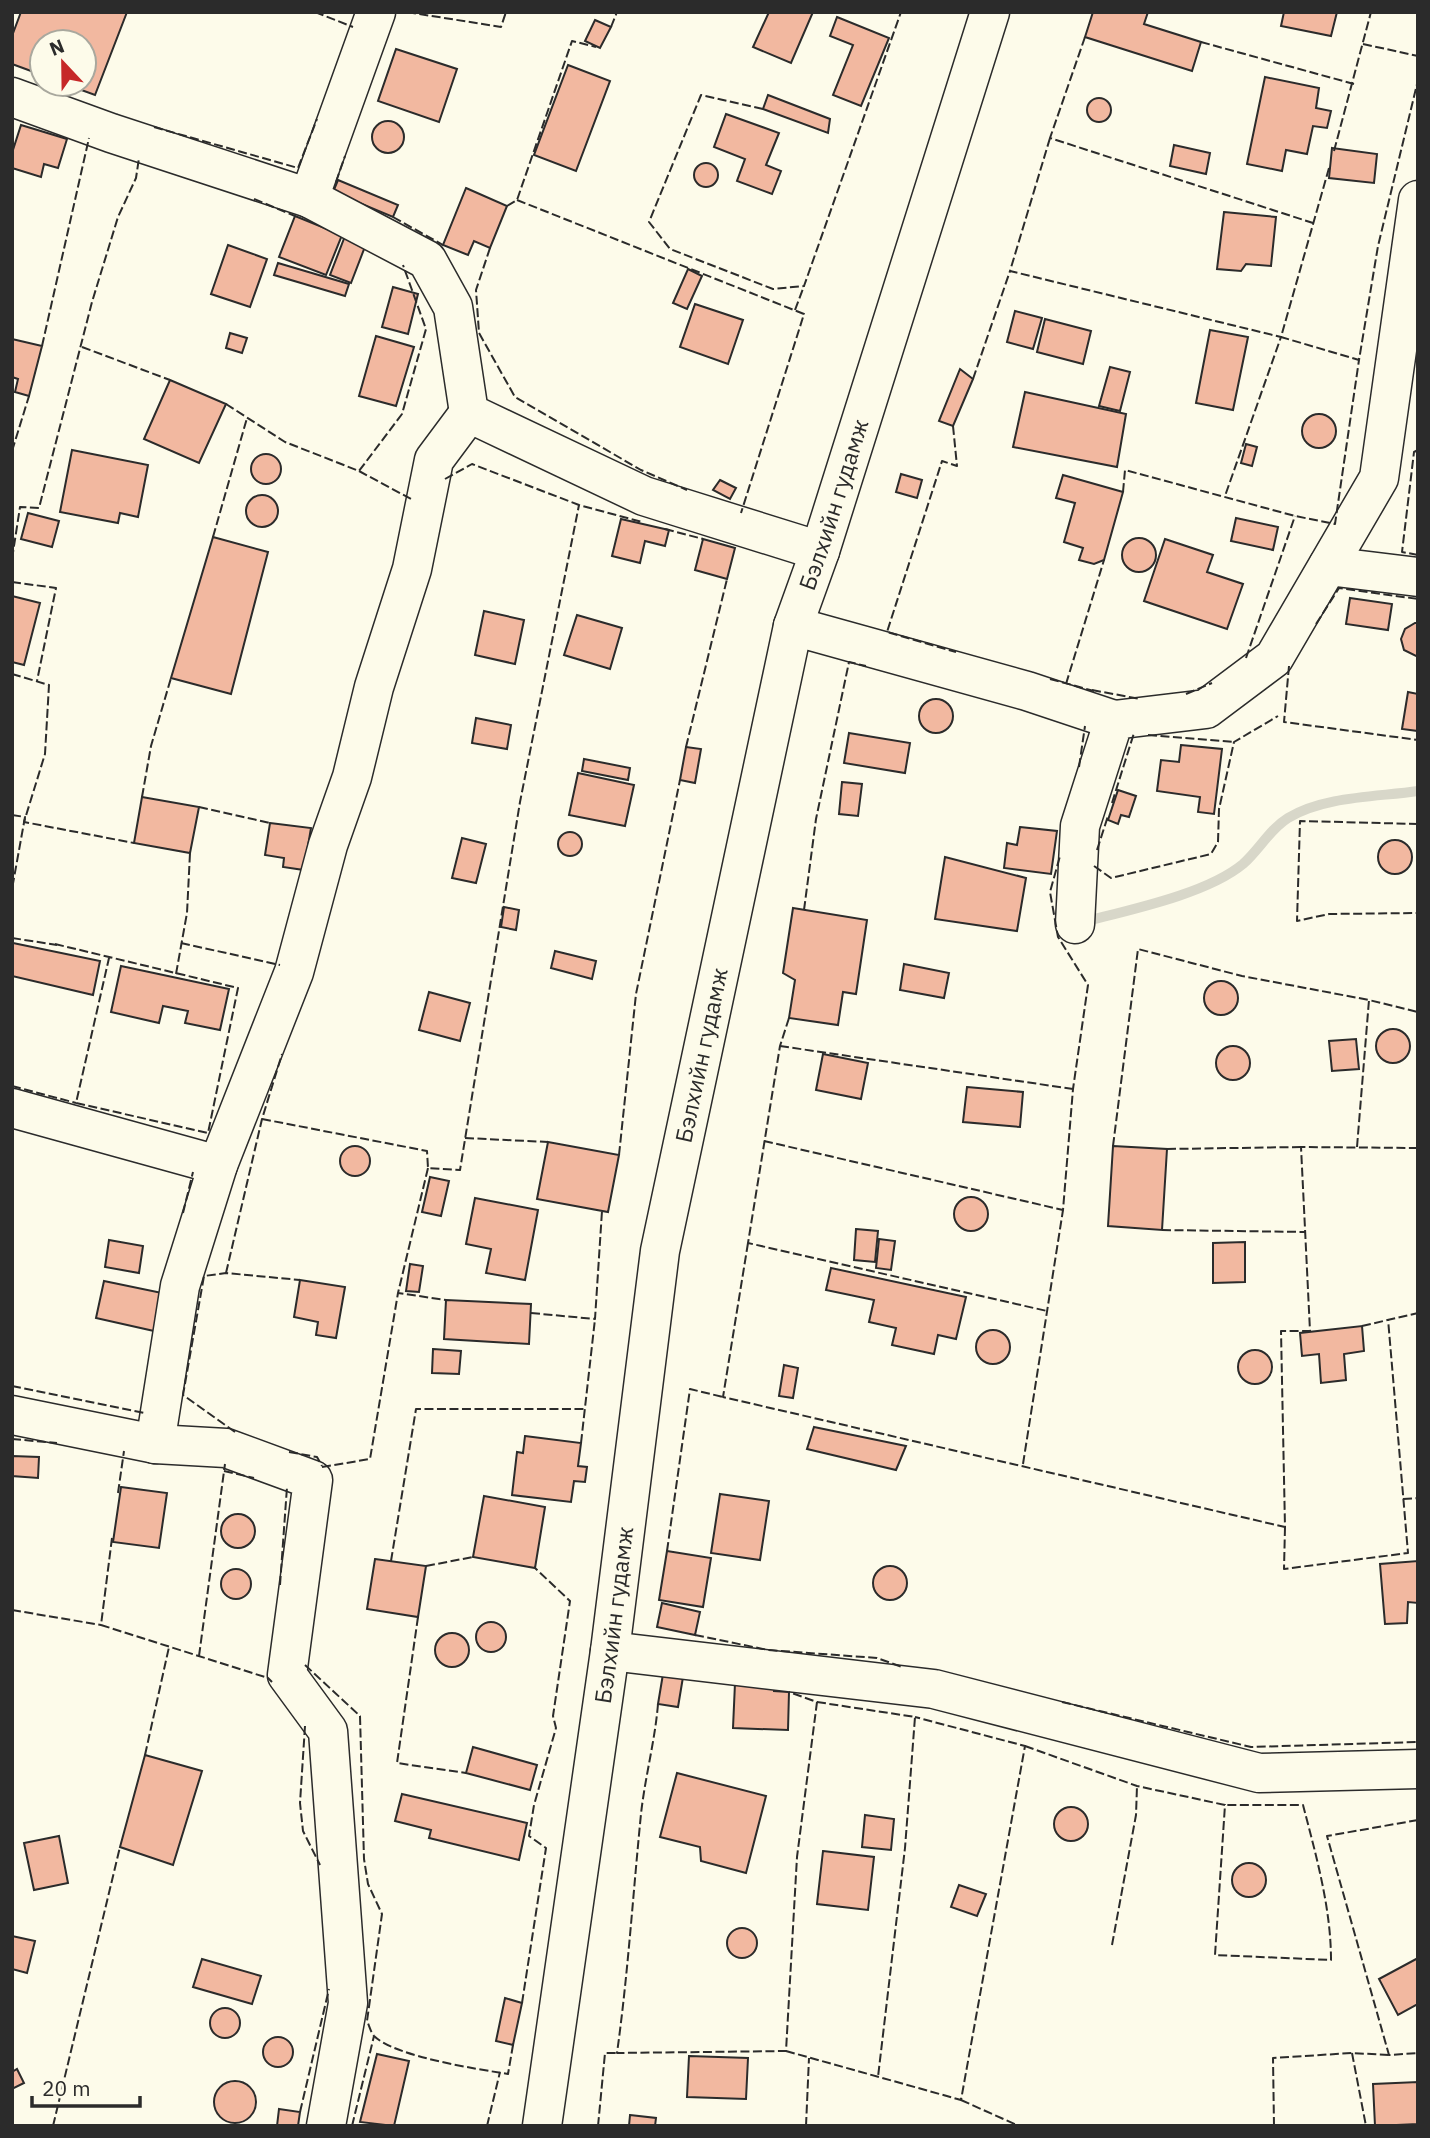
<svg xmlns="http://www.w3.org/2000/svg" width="1430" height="2138" viewBox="0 0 1430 2138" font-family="'IBM Plex Sans',sans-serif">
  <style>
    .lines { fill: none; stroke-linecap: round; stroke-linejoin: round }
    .stream { stroke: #d8d7c9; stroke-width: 10 }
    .building { fill: #f2b8a0; stroke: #2b2b2b; stroke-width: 2 }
    .minor-casing { stroke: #2b2b2b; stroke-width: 41 }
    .major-casing { stroke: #2b2b2b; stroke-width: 41 }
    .minor { stroke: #fdfbea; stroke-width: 38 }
    .major { stroke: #fdfbea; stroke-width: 38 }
    .fence { stroke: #2b2b2b; stroke-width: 2; stroke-dasharray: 9 3.5; stroke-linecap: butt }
    .labels { text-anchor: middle; stroke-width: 5; stroke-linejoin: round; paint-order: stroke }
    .street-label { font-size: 23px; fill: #2b2b2b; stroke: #fdfbea }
  </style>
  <rect width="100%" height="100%" fill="#fdfbea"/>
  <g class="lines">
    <path class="stream" d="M1083,922c46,-12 124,-28 160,-58 16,-14 27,-35 45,-46 36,-22 89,-21 130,-27"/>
  </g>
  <g class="building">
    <path d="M21,12h106l-32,83 -30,-11h19v-42h-42v33l-30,-11v-28z"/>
    <path d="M769,12h44l-22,51 -38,-16z"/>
    <path d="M1093,12h55l-4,12 57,18 -9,29 -107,-34z"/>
    <path d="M1284,12h53l-6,24 -50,-10z"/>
    <path d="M837,17l52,21 -28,68 -28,-11 20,-50 -23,-9z"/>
    <path d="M595,20l16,7 -11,21 -15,-7z"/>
    <path d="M396,49l61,20 -18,53 -61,-21z"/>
    <path d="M568,65l42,16 -34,90 -42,-16z"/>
    <path d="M1265,77l54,11 -3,20 15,3 -4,17 -14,-2 -6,28 -21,-4 -4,21 -35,-7z"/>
    <path d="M768,95l62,24 -2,14 -65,-24z"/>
    <circle cx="1099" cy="110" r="12"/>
    <path d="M726,114l53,19 -13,32 15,6 -9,23 -35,-13 8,-22 -31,-12z"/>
    <circle cx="388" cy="137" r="16"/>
    <path d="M21,125l46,14 -9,29 -14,-4 -3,13 -29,-9v-15z"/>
    <path d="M1174,145l36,8 -4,21 -36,-8z"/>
    <path d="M1332,148l45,6 -3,29 -45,-5z"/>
    <circle cx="706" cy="175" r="12"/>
    <path d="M338,180l60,25 -5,12 -60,-25z"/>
    <path d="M466,188l41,18 -17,42 -16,-7 -6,14 -25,-10z"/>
    <path d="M1224,212l52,5 -5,49 -25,-2 -5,7 -24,-2z"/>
    <path d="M295,216l47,19 -16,40 -47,-18z"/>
    <path d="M345,236l21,8 -15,39 -21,-8z"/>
    <path d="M228,245l39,14 -17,48 -39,-13z"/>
    <path d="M278,263l71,21 -4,12 -71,-21z"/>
    <path d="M688,269l14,7 -15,33 -14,-6z"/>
    <path d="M393,287l25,7 -10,40 -26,-7z"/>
    <path d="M695,304l48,16 -15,44 -48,-17z"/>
    <path d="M1015,311l27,7 -9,31 -26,-7z"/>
    <path d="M1045,319l46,12 -8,33 -46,-12z"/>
    <path d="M1210,330l38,7 -15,73 -37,-7z"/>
    <path d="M230,333l17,5 -5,15 -16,-5z"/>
    <path d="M376,336l38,11 -18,59 -37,-10z"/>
    <path d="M12,339l30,7 -13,50 -14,-4 3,-13 -6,-2z"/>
    <path d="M1110,367l20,5 -10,39 -21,-5z"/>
    <path d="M960,369l13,10 -20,47 -14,-5z"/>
    <path d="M170,380l56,24 -27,59 -55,-24z"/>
    <path d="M1025,392l101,22 -9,53 -104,-20z"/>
    <circle cx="1319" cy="431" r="17"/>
    <path d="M1246,444l11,3 -5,19 -11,-3z"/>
    <path d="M72,450l76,15 -10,52 -18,-4 -2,10 -58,-11z"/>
    <circle cx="266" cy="469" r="15"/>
    <path d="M901,474l21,6 -5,18 -21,-6z"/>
    <path d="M1063,475l60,17 -19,68 -10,4 -15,-4 4,-12 -19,-6 11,-39 -19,-5z"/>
    <path d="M720,480l16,8 -6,11 -17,-9z"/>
    <circle cx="262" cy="511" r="16"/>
    <path d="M28,513l31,8 -7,26 -31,-8z"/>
    <path d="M1236,518l42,9 -5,23 -42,-9z"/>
    <path d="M621,519l48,11 -4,16 -20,-5 -5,22 -28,-7z"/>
    <path d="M213,537l55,15 -37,142 -60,-16z"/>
    <circle cx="1139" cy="555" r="17"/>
    <path d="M703,539l32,9 -8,31 -32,-9z"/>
    <path d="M1165,539l48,16 -6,17 36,12 -16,45 -83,-28z"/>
    <path d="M12,596l28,7 -16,62 -12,-3z"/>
    <path d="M1350,598l42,6 -4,26 -42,-6z"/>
    <path d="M484,611l40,9 -9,44 -40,-9z"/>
    <path d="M577,615l45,13 -12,41 -46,-14z"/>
    <path d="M1415,623h3v34l-14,-7 -3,-11 4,-10z"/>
    <path d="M1408,692l10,2v37l-16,-2z"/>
    <circle cx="936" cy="716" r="17"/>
    <path d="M476,718l35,7 -4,24 -35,-6z"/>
    <path d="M849,733l61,10 -5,30 -61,-10z"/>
    <path d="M1181,745l41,4 -8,65 -16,-2 2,-15 -43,-6 4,-31 18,2z"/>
    <path d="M686,747l15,2 -6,34 -15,-3z"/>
    <path d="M584,759l46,9 -2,12 -46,-9z"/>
    <path d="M578,773l56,12 -9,41 -56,-11z"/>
    <path d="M842,782l20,2 -4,32 -19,-2z"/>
    <path d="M1118,790l18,6 -7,21 -8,-2 -3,9 -10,-4z"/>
    <path d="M142,797l57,10 -9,46 -56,-10z"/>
    <path d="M270,823l41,5 -7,42 -21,-3 1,-9 -19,-3z"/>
    <path d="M1020,827l37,4 -6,43 -47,-6 3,-25 10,2z"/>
    <circle cx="570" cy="844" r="12"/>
    <path d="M462,838l24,6 -10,39 -24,-5z"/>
    <circle cx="1395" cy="857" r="17"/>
    <path d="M945,857l81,21 -9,53 -82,-12z"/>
    <path d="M504,907l15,3 -3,20 -15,-3z"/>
    <path d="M793,908l74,12 -11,74 -13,-2 -5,33 -49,-7 6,-38 -12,-7z"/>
    <path d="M13,943l87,18 -7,34 -81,-19z"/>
    <path d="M555,951l41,10 -4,18 -41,-11z"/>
    <path d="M904,964l45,9 -5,25 -44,-8z"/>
    <path d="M121,966l108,23 -9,41 -35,-7 3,-12 -25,-5 -4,17 -48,-11z"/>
    <circle cx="1221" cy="998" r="17"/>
    <path d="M429,992l41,11 -10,38 -41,-11z"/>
    <circle cx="1393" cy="1046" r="17"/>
    <path d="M1356,1039l3,30 -27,2 -3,-30z"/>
    <circle cx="1233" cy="1063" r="17"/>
    <path d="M823,1054l45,9 -7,36 -45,-9z"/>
    <path d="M967,1087l56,5 -3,35 -57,-5z"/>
    <path d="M548,1142l71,13 -11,57 -71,-13z"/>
    <path d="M1113,1146l54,3 -5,81 -54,-4z"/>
    <circle cx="355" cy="1161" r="15"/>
    <path d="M430,1177l19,4 -8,35 -19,-4z"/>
    <circle cx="971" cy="1214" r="17"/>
    <path d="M475,1198l63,12 -13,70 -39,-7 5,-24 -25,-5z"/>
    <path d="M856,1229l22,2 -3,31 -21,-2z"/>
    <path d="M879,1239l16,2 -4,29 -15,-2z"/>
    <path d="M109,1240l34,6 -4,27 -34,-6z"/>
    <path d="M1245,1242v40l-32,1v-40z"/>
    <path d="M410,1264l13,2 -4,26 -13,-1z"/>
    <path d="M831,1268l135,29 -10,42 -18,-4 -4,19 -42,-9 4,-17 -27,-6 5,-22 -48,-10z"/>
    <path d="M300,1280l45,7 -9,51 -20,-3 2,-13 -24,-5z"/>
    <path d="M104,1281l58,12 -8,38 -58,-13z"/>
    <path d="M446,1300l85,4 -2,40 -85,-5z"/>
    <path d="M1362,1326l2,25 -20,3 2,26 -25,3 -2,-29 -17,2 -2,-23z"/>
    <circle cx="993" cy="1347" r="17"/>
    <path d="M433,1349l28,2 -2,23 -27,-1z"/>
    <circle cx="1255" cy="1367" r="17"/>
    <path d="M784,1365l14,3 -5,30 -14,-2z"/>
    <path d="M814,1427l92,19 -10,24 -89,-21z"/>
    <path d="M525,1436l56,7 -3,23 9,1 -2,15 -11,-1 -3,21 -59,-7 5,-43 6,1z"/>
    <path d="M12,1456l27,1 -1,21 -26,-2z"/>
    <path d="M121,1487l46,6 -8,55 -46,-6z"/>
    <path d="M720,1494l49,7 -9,59 -49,-7z"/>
    <path d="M484,1496l61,11 -10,61 -62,-11z"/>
    <circle cx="238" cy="1531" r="17"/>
    <path d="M667,1551l44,7 -8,49 -44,-7z"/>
    <path d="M375,1559l51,7 -8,51 -51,-8z"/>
    <path d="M1418,1561v42l-10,-1 -1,21 -22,1 -5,-60z"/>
    <circle cx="890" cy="1583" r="17"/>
    <circle cx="236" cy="1584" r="15"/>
    <path d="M662,1603l38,9 -5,23 -38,-8z"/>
    <circle cx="491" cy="1637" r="15"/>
    <circle cx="452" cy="1650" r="17"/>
    <path d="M664,1668l20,3 -6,36 -20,-3z"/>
    <path d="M735,1683l39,2v6l15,1 -1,38 -55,-2z"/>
    <path d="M473,1747l64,18 -7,25 -64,-17z"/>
    <path d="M145,1755l57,16 -29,94 -53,-18z"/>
    <path d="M677,1773l89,23 -20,77 -45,-12 -1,-14 -40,-10z"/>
    <path d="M402,1794l125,29 -8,37 -90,-22 2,-8 -36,-9z"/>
    <circle cx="1071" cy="1824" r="17"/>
    <path d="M865,1815l29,4 -3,31 -29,-3z"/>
    <path d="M59,1836l9,47 -34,7 -10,-47z"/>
    <path d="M823,1851l51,6 -6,53 -51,-6z"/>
    <circle cx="1249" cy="1880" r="17"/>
    <path d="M959,1885l27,9 -9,22 -26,-9z"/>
    <circle cx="742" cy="1943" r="15"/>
    <path d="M12,1936l23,5 -8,32 -15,-4z"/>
    <path d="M1418,1958v46l-20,11 -19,-36z"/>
    <path d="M202,1959l59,17 -9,28 -59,-17z"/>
    <path d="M505,1998l17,5 -9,42 -17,-4z"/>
    <circle cx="225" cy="2023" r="15"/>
    <circle cx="278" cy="2052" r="15"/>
    <path d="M377,2054l32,7 -15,65 -34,-4z"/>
    <path d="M689,2056l59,2 -2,41 -59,-2z"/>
    <path d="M17,2069l7,14 -12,6v-17z"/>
    <circle cx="235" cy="2102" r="21"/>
    <path d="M1418,2082v42l-43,2 -2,-42z"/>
    <path d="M279,2109l21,3 -2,14h-21z"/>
    <path d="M630,2115l26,3 -1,8h-26z"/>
  </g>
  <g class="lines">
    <g class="minor-casing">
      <g id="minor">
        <path d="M12,97l99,36 198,65 118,62 26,47 16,106 175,83 176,55"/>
        <path d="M309,198l67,-186"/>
        <path d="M1328,566l90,11"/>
        <path d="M793,626l234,65 87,29"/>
        <path d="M1075,924l5,-98 34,-106 92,-11 68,-51 105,-180 39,-278"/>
        <path d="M12,1108l206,57"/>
        <path d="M12,1415l143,29 71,4 87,32 -26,195 41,56 20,272 -22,123"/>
        <path d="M155,1444l25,-158 38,-121 76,-193 34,-127 24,-68 22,-90 38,-118 22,-109 35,-47"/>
        <path d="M610,1651l324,38 325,84 159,-4"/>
      </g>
    </g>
    <g class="major-casing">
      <g id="major">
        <path id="s1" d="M542,2126l68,-475 50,-400 133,-625 27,-75 170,-539"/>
      </g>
    </g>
    <use href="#minor" class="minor"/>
    <use href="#major" class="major"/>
    <g class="fence">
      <path d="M315,12l38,15"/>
      <path d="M407,12l94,15 5,-15"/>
      <path d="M611,27l6,-15"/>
      <path d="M1085,37l-35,101 263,85"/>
      <path d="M1201,42l153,42"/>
      <path d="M1363,44l55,12"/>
      <path d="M763,109l-62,-14 -52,127 21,27 103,40 31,-3 97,-274"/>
      <path d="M154,127l144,41 19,-49"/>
      <path d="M1050,138l-40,133 271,66 -56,159"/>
      <path d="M1334,151l37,-139"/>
      <path d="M1329,168l-48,169 78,23 19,-114 40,-166"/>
      <path d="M336,182l9,-26"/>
      <path d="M254,199l41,17"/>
      <path d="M517,200l287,114 -63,199"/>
      <path d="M507,206l10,-6 55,-159 24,6"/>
      <path d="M393,217l50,28"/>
      <path d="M490,248l-14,42 3,43 36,64 126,73 46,20"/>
      <path d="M795,310l9,-24"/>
      <path d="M42,346l47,-208"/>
      <path d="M82,347l88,33"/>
      <path d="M973,379l37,-108"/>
      <path d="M226,404l59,38 74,29 43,-57 24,-85 -23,-64"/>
      <path d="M953,426l4,40 -15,-5 -55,171 69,20"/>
      <path d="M1418,450l-4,2 -12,100 16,3"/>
      <path d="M12,451l17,-55"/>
      <path d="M359,471l52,28"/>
      <path d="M445,479l27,-15 107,41 63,17"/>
      <path d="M1123,492l2,-22 170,46 40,8 24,-164"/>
      <path d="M665,529l38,10"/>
      <path d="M213,537l34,-119"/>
      <path d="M12,559l8,-52 19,1 53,-206 26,-85 18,-39 3,-20"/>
      <path d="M12,582l44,6 -19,93"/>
      <path d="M1316,624l23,-36 79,11"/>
      <path d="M1246,658l49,-142"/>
      <path d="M1289,666l-5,56 134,18"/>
      <path d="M12,674l37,11 -4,69 -21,68 110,21"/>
      <path d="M1050,679l44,12"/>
      <path d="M1066,684l38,-124"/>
      <path d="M1092,690l48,9"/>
      <path d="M1186,694l26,-11"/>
      <path d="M1148,735l86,7"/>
      <path d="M686,747l41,-168"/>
      <path d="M1079,767l6,-41"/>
      <path d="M142,797l9,-51 20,-68"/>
      <path d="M1112,803l22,-70"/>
      <path d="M199,807l71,16"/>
      <path d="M12,815l13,2 -13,72"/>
      <path d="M1418,824l-118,-3 -3,100 32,-7 89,-1"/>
      <path d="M1097,850l11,-34"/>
      <path d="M1094,866l17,12 100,-24 7,-12 1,-33 15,-67 44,-26"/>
      <path d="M804,910l12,-91 33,-157 17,4"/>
      <path d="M12,938l45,7"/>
      <path d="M181,943l99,22"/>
      <path d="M55,944l183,44 -30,145 -132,-30 33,-145"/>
      <path d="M176,974l11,-61 3,-60"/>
      <path d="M789,1018l-9,28 -32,197 299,68"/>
      <path d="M780,1046l293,43"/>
      <path d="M12,1086l64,17"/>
      <path d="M262,1119l165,32 1,17 32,2 60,-368 59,-297"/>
      <path d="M465,1138l83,4"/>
      <path d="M764,1141l299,69 10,-121 15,-104 -30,-48 -8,-45 10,-36"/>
      <path d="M1113,1146l25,-197 104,27 127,24"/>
      <path d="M1357,1147l12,-147 49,12"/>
      <path d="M1167,1149l134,-2"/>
      <path d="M619,1155l17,-161 44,-214"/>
      <path d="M428,1168l-30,125 48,7"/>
      <path d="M183,1213l10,-41"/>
      <path d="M1162,1230l143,2"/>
      <path d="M748,1243l-25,154 562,130 -4,-196h29l-9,-184 117,1"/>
      <path d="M12,1252v12"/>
      <path d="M226,1273l36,-154 20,-65"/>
      <path d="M531,1313l64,6 7,-108"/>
      <path d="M1362,1326l56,-13"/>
      <path d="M12,1386l132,27"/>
      <path d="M235,1432l-52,-37 21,-119 22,-3 74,7"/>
      <path d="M12,1439l45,4"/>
      <path d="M581,1443l14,-124"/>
      <path d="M289,1452l28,5 5,9"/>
      <path d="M1023,1464l40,-254"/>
      <path d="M322,1467l48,-8 28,-166"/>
      <path d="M224,1471l30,7"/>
      <path d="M118,1493l6,-42"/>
      <path d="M1403,1499l15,-1"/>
      <path d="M1285,1527l-1,42 124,-16 -20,-234"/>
      <path d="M112,1538l-11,87 167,53 4,4"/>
      <path d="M667,1551l23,-162 33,8"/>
      <path d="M391,1561l25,-152h168"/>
      <path d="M426,1566l47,-9"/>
      <path d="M280,1585l7,-98"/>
      <path d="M12,1610l89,15"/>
      <path d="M418,1617l-21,146 69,10"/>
      <path d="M695,1635l73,15 109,8 25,9"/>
      <path d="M199,1656l26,-192"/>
      <path d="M305,1665l55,51 4,143 4,25 14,30 -15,107c2,4 4,12 7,15 22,21 103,33 134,38l5,-29"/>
      <path d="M817,1702l98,15 -10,131 -27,229"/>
      <path d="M1062,1702l189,45 167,-5"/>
      <path d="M658,1704c-3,37 -13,73 -17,110 -8,80 -13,160 -24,239l169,-2 11,-194 20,-155 -28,-10"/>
      <path d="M305,1726l-5,77 3,28 17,34"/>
      <path d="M1025,1746l112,40 88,19 -10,150 116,5c0,-52 -15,-105 -28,-155h-78"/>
      <path d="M145,1755l24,-108"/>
      <path d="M1418,1820l-91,16 62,219 29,-2"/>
      <path d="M1112,1945l24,-130 1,-29"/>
      <path d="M522,2003l24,-155 -17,-12 5,-31 22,-77 -3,-12 17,-115 -35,-33"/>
      <path d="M786,2051l175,49 64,-354 -110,-29"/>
      <path d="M1352,2053l14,73"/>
      <path d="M961,2100l58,26"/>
      <path d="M300,2112l29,-123"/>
      <path d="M53,2126l67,-279"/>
      <path d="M352,2126l22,-90"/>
      <path d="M487,2126l13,-54"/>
      <path d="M598,2126l7,-73h12"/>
      <path d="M806,2126l3,-68"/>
      <path d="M1274,2126l-1,-68 79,-5 37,2"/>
    </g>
  </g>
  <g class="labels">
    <g class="street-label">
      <text dy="8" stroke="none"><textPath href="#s1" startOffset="1650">Бэлхийн гудамж</textPath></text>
      <text dy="8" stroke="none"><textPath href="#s1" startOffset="1083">Бэлхийн гудамж</textPath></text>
      <text dy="8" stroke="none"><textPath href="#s1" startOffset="516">Бэлхийн гудамж</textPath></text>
    </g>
  </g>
  <rect width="1430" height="2138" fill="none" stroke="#2b2b2b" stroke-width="28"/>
  <g transform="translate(63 63) rotate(338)"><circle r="33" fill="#fdfbea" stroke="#a9a89e" stroke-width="2"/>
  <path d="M0-5L12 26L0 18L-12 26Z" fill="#c62828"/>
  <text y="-10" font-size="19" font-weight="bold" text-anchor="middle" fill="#2b2b2b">N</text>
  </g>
  <path d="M32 2096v10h108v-10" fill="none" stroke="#2b2b2b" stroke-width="3.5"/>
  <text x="42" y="2096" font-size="21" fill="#2b2b2b" stroke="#fdfbea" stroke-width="5" paint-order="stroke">20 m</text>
</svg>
